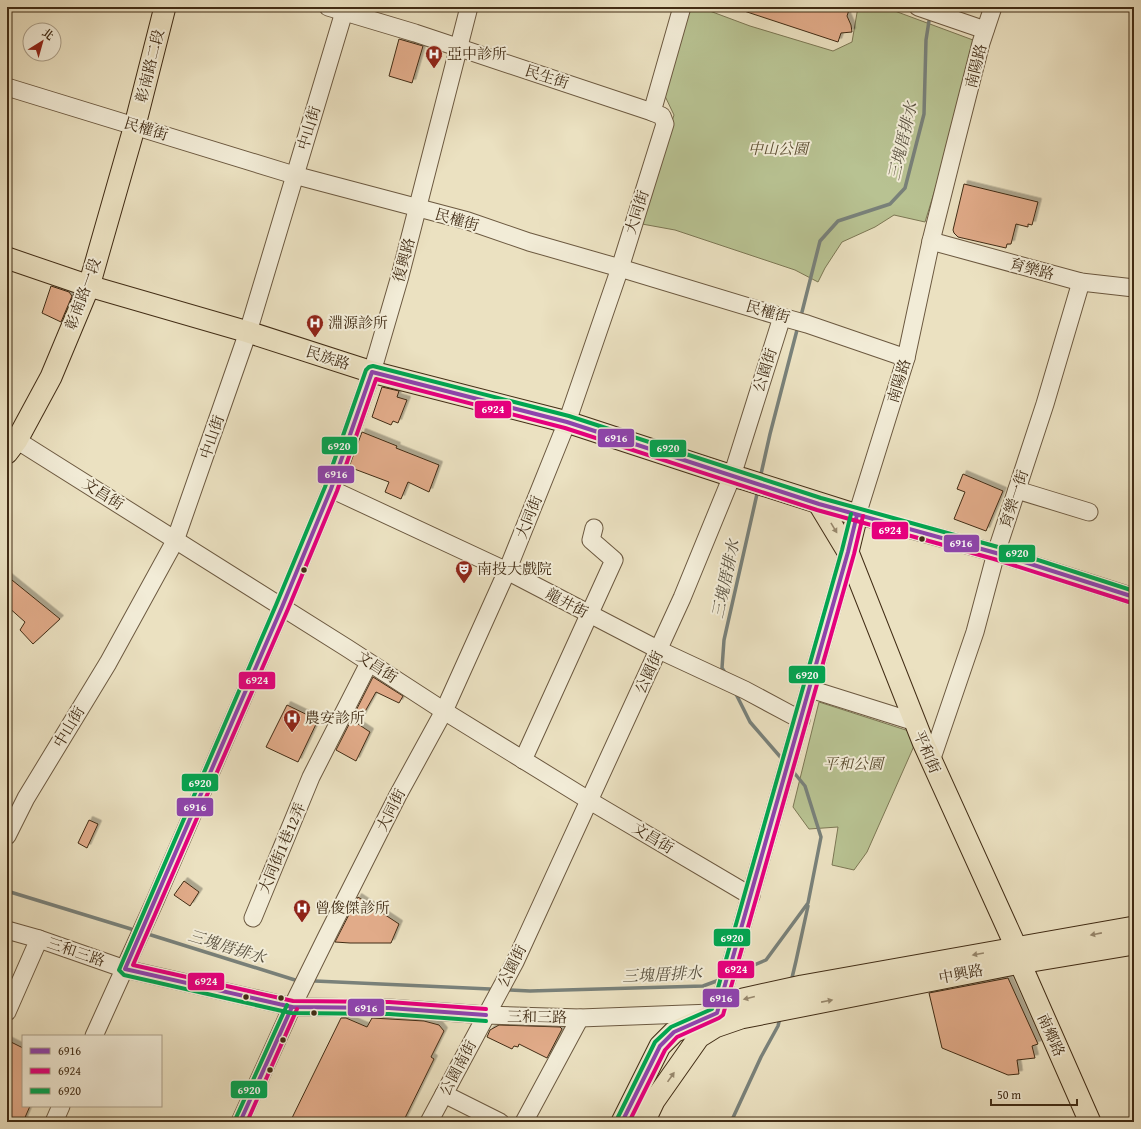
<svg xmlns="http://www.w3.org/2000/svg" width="1141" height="1129" viewBox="0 0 1141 1129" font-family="'Gentium Book Plus','Noto Serif TC',serif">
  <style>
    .green { fill: #b8c292; stroke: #7c7754 }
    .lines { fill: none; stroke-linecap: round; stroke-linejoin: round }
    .stream { stroke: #79817a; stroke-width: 3.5 }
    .building { fill: #e1ab89; stroke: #412c15; filter: url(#shadow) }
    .minor-casing { stroke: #6c5940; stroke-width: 19 }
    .major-casing { stroke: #412c15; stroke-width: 23 }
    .minor { stroke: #f2ecd7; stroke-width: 17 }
    .major { stroke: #ebe1c1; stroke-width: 21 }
    .bus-1-casing { stroke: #f2ecd7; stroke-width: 7 }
    .bus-2-casing { stroke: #f2ecd7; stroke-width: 7 }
    .bus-3-casing { stroke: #f2ecd7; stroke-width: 7 }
    .bus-1 { stroke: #8e44ad; stroke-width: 4 }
    .bus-2 { stroke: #e5007d; stroke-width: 4 }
    .bus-3 { stroke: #00a651; stroke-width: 4 }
    .oneway { fill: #96866b }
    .bus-dot { fill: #412c15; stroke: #f2ecd7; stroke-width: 1.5 }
    .labels { text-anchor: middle; stroke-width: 4; stroke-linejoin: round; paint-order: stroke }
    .poi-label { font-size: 15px; fill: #412c15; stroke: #f2ecd7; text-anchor: start }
    .street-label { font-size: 15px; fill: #412c15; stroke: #f2ecd7 }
    .park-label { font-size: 15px; font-style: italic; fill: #594a2e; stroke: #f2ecd7 }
    .water-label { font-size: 16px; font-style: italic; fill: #58503f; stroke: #f2ecd7 }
    .line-badge { stroke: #f2ecd7; stroke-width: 1.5 }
    .badge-label { font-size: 11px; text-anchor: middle; font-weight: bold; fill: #fff }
  </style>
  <defs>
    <filter id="shadow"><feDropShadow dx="3.5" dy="-3.5" stdDeviation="0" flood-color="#0004"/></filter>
  </defs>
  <rect width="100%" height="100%" fill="#ebe1c1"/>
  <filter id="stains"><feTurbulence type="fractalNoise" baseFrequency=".005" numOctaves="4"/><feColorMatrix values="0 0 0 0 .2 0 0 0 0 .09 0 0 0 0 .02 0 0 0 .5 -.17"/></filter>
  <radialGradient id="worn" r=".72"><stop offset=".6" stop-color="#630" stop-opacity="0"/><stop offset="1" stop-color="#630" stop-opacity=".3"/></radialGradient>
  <g class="green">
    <path d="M686,7h13l51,19 83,25 19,-9 6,-35h26l89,33 -28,117 -20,65 -31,-7 -19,12 -33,15 -17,26 -7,14 -23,-12 -120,-40 -33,-6v-11l32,-98 -10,-21z"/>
    <path d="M819,702l96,31 -1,13 -47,106 -13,18 -22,-5 6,-38 -29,2 -16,-22z"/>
  </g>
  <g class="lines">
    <g class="stream">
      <path d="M802,312l18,-71 18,-20 52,-17 15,-16 19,-74 2,-74 3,-19"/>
      <path d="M761,474l9,-40 27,-104"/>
      <path d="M724,671l-2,-3 2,-28 33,-146"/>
      <path d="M736,694l14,28 33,38"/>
      <path d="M7,891l124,38"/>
      <path d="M151,935l144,45"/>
      <path d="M735,973l31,-13 42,-57 13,-66 -16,-51 -14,-17"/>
      <path d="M315,981l175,8"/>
      <path d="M791,982l5,-21 12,-55"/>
      <path d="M510,990l20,1 173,-5 19,-7"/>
      <path d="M731,1122l30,-65 17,-31 2,-8"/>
    </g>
  </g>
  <g class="building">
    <path d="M738,7h112l-3,9 4,9 1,7 -11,1 -3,9 -100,-33z"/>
    <path d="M399,39l24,7 -11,37 -23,-7z"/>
    <path d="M964,184l74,18 -6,23 -4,-1v3l-12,-3 -5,20h-4l-1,4 -48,-11 -4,-4 -1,-3z"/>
    <path d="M51,286l18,6 3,4 -11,26 -19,-9z"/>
    <path d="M382,387l17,4 -2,6 10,3 -9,23 -5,-2 -2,4 -19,-8z"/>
    <path d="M362,432l35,14 -1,2 43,17 -10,27 -21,-10 -7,17 -16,-7 4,-10 -40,-15z"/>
    <path d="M963,474l40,17 -17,40 -32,-12 11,-27 -8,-3z"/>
    <path d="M7,576l53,43 -27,25 -13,-14 5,-8 -18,-16z"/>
    <path d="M373,677l30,19 -4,7 -23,-11 -18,32 12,8 -14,29 -20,-11z"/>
    <path d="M287,705l31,15 -20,42 -32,-15z"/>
    <path d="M89,820l9,4 -11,24 -9,-5z"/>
    <path d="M184,881l15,11 -9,14 -16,-11z"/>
    <path d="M358,897l41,27 -8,19h-41l-15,-1z"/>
    <path d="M1008,978l30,66 -6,2 3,12 -18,2 2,14 -11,1 -66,-27 -13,-55z"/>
    <path d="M341,1018h5l21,9 5,-9 52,3 15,4 5,6 -13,26 3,2 -31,63h-113z"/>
    <path d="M499,1025l61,2 2,2 -15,29 -28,-14 -1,3 -4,-1 -2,3 -25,-12 3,-7z"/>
    <path d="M7,1040l16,8v58h7l-7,16h-16z"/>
  </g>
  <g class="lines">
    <g class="minor-casing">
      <g id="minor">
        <path d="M328,7l87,26 237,79"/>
        <path d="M918,7l67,23"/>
        <path d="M993,7l-12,36 -27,106 -23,92 -25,117 -49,157 139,38 138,44"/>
        <path d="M7,87l287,88 174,46 61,21 91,26 162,49 25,7 99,34"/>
        <path d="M931,241l150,41 53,6"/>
        <path d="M7,434l340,214 97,63 146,90 161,95"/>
        <path d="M331,489l176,82 152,79 86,40 56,30"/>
        <path d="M1017,490l72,22"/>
        <path d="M810,689l105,33"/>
        <path d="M523,760l91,-200 -23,-20 3,-12"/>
        <path d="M931,761l44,-129 21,-79 49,-149 36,-122"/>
        <path d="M7,836l19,-38 82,-135 67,-122 73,-209 96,-320 -1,-5"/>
        <path d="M253,918l58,-141 58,-114"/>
        <path d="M7,930l32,9 86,30 167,38 97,1 97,7 94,3 132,-5"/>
        <path d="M7,1012l32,-73"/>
        <path d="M712,1020l5,-7 7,-24 124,-437"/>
        <path d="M94,1036l61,-135 127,-294 49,-118 41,-117 28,-96 69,-269"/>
        <path d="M444,1094l56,28"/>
        <path d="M54,1122l7,-16"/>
        <path d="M240,1122l52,-115 35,-71 71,-141 46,-84 63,-140 60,-149 53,-154 45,-144 -3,-8 -10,-4 30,-105"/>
        <path d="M429,1122l86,-160 167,-364 50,-122 50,-159"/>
        <path d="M524,1122l56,-104"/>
      </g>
    </g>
    <g class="major-casing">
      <g id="major">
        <path d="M7,258l82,28 159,46 124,40 195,50 165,54 12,3 113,36 -9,37"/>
        <path d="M7,453l10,-13 34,-63 38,-91 46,-161 30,-118"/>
        <path d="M819,504l29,48 75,190 93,205 4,16 70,159"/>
        <path d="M622,1122l38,-76 14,-14 43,-19 26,-14 59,-13 332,-59"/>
        <path d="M644,1122l10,-21 45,-64 16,-10 26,-9 279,-55 114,-19"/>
      </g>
    </g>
    <use href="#minor" class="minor"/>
    <use href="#major" class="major"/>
    <g class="bus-1-casing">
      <g id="bus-1">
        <path d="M486,1015l-97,-7 -97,-1 -167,-38 157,-362 49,-118 41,-117 195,50 252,82 177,49 138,44"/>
        <path d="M240,1122l52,-115"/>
        <path d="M622,1122l38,-76 14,-14 43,-19 131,-461 9,-37"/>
      </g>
    </g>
    <g class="bus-2-casing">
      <g id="bus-2">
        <path d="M486,1009l-97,-7 -96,-1 -160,-36 155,-356 49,-118 39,-112 189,49 252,82 177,49 138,44"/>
        <path d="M247,1122l50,-113"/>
        <path d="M629,1122l36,-72 12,-13 42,-19 4,-3 131,-461 9,-38"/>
      </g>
    </g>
    <g class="bus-3-casing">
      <g id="bus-3">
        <path d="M486,1021l-97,-7 -98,-1 -167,-38 -5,-5 157,-365 49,-118 41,-117 3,-3 4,-1 196,50 252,82 177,49 136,44"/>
        <path d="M617,1119l38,-77 16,-15 41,-18 130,-459 9,-36"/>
        <path d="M235,1120l52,-115"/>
      </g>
    </g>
    <use href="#bus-1" class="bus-1"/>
    <use href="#bus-2" class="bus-2"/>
    <use href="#bus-3" class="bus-3"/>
  </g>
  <defs><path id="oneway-solid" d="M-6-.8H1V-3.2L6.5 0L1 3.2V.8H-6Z"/></defs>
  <g class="oneway">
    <use href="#oneway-solid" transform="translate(834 528) rotate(59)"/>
    <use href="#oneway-solid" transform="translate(1096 934) rotate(169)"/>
    <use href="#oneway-solid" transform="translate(978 954) rotate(170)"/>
    <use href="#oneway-solid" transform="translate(749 998) rotate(166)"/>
    <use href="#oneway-solid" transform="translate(827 1001) rotate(-11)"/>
    <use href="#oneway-solid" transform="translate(671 1077) rotate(-55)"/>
  </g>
  <defs>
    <g id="hospital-pin" transform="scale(0.9)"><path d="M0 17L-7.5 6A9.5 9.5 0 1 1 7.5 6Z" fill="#8f2418" stroke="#f2ecd7"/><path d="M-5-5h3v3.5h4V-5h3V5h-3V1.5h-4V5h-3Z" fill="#fff"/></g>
    <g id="theatre-pin" transform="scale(0.9)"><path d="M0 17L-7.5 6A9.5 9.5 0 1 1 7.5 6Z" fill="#8f2418" stroke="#f2ecd7"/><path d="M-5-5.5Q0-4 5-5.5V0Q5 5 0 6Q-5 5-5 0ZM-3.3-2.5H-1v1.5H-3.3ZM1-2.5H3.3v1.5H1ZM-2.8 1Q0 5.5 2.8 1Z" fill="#fff"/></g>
  </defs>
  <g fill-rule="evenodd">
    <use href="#hospital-pin" x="434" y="54"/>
    <use href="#hospital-pin" x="315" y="323"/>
    <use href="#theatre-pin" x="464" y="569"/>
    <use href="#hospital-pin" x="292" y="718"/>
    <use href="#hospital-pin" x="302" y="908"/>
  </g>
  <g class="bus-dot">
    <circle cx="922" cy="539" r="3.5"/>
    <circle cx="304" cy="570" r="3.5"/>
    <circle cx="246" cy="997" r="3.5"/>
    <circle cx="281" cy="998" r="3.5"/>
    <circle cx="314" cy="1013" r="3.5"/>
    <circle cx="283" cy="1040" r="3.5"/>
    <circle cx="270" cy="1070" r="3.5"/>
  </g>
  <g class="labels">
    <g class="poi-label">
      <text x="447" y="59">亞中診所</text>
      <text x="328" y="328">淵源診所</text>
      <text x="477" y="574">南投大戲院</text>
      <text x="305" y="723">農安診所</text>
      <text x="315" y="913">曾俊傑診所</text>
    </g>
    <g class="street-label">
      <text transform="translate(150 66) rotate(-76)" y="5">彰南路二段</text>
      <text transform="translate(976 66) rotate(-76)" y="5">南陽路</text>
      <text transform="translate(547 77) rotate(18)" y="5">民生街</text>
      <text transform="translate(309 128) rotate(-73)" y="5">中山街</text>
      <text transform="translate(146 129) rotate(17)" y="5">民權街</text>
      <text transform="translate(637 212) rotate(-72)" y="5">大同街</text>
      <text transform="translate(457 220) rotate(16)" y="5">民權街</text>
      <text transform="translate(404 260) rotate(-75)" y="5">復興路</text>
      <text transform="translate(1032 269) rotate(15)" y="5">育樂路</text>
      <text transform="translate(83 294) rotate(-70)" y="5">彰南路一段</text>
      <text transform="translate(768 312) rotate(16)" y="5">民權街</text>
      <text transform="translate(328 358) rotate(18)" y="5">民族路</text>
      <text transform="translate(765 370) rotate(-72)" y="5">公園街</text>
      <text transform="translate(899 381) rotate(-73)" y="5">南陽路</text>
      <text transform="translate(212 437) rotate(-71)" y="5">中山街</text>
      <text transform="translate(103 494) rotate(32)" y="5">文昌街</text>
      <text transform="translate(1014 499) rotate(-72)" y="5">育樂一街</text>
      <text transform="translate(529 517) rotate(-68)" y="5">大同街</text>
      <text transform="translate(567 603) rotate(28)" y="5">龍井街</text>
      <text transform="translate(377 667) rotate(33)" y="5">文昌街</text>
      <text transform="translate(649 672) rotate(-65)" y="5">公園街</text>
      <text transform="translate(69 727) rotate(-59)" y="5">中山街</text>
      <text transform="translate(927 752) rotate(67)" y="5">平和街</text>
      <text transform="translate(391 810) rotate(-63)" y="5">大同街</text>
      <text transform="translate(653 838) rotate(31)" y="5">文昌街</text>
      <text transform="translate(282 848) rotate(-67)" y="5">大同街1巷12弄</text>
      <text transform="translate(76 952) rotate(19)" y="5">三和三路</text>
      <text transform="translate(512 966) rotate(-63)" y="5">公園街</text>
      <text transform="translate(961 974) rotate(-11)" y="5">中興路</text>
      <text transform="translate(537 1017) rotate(1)" y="5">三和三路</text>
      <text transform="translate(1051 1035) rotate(66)" y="5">南鄉路</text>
      <text transform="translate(458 1068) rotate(-62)" y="5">公園南街</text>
    </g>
    <g class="park-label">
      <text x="778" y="154">中山公園</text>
      <text x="853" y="769">平和公園</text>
    </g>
    <g class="water-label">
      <text transform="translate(902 141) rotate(-77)" y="6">三塊厝排水</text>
      <text transform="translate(725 579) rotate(-78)" y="6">三塊厝排水</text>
      <text transform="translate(227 946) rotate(17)" y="6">三塊厝排水</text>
      <text transform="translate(662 974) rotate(-3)" y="6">三塊厝排水</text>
    </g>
  </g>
  <g class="line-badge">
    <rect x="474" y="400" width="38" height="19" rx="4" fill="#e5007d"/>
    <rect x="597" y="428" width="38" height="20" rx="4" fill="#8e44ad"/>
    <rect x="321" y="436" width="37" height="19" rx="4" fill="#00a651"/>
    <rect x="649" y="439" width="38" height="19" rx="4" fill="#00a651"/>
    <rect x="317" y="465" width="38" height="19" rx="4" fill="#8e44ad"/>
    <rect x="871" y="521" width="38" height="19" rx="4" fill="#e5007d"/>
    <rect x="943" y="534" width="37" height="19" rx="4" fill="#8e44ad"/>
    <rect x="998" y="544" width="38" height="19" rx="4" fill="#00a651"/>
    <rect x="788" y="665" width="38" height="19" rx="4" fill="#00a651"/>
    <rect x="238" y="671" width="38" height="19" rx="4" fill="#e5007d"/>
    <rect x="181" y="773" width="38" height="19" rx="4" fill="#00a651"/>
    <rect x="176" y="797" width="38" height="20" rx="4" fill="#8e44ad"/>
    <rect x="713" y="928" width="38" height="19" rx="4" fill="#00a651"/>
    <rect x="717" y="960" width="38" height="19" rx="4" fill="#e5007d"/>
    <rect x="187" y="972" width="38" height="19" rx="4" fill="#e5007d"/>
    <rect x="702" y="988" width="38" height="20" rx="4" fill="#8e44ad"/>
    <rect x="347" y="998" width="38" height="19" rx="4" fill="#8e44ad"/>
    <rect x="230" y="1080" width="38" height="19" rx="4" fill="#00a651"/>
  </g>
  <g class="badge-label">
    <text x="493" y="413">6924</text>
    <text x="616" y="442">6916</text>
    <text x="339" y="450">6920</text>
    <text x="668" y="452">6920</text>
    <text x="336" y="478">6916</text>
    <text x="890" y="534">6924</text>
    <text x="961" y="547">6916</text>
    <text x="1017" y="557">6920</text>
    <text x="807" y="679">6920</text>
    <text x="257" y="684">6924</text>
    <text x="200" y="787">6920</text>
    <text x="195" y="811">6916</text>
    <text x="732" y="942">6920</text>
    <text x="736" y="973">6924</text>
    <text x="206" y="985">6924</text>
    <text x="721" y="1002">6916</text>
    <text x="366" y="1012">6916</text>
    <text x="249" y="1094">6920</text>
  </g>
  <rect width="1141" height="1129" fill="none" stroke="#ebe1c1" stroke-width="24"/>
  <rect x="8" y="8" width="1125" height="1113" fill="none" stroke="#412c15" stroke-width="2"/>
  <rect x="12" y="12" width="1117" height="1105" fill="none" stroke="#412c15"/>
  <rect x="22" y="1035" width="140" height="72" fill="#f2ecd7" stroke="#ab9f89"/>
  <rect x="30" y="1048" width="20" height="6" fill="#8e44ad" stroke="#ab9f89"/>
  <text x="58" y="1055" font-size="12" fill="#412c15">6916</text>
  <rect x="30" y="1068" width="20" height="6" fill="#e5007d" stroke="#ab9f89"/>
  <text x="58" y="1075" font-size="12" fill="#412c15">6924</text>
  <rect x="30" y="1088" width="20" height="6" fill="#00a651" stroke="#ab9f89"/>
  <text x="58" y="1095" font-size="12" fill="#412c15">6920</text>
  <g transform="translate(42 42) rotate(37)"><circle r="19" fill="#f2ecd7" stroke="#ab9f89"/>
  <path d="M0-3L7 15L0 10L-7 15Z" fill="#8f2418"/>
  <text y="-6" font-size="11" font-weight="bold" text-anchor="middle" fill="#412c15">北</text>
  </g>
  <path d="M991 1099v6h86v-6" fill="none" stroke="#412c15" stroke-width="2"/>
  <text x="997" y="1099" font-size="12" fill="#412c15" stroke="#f2ecd7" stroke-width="3" paint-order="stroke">50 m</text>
  <rect width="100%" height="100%" filter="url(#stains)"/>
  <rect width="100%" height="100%" fill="url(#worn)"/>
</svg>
